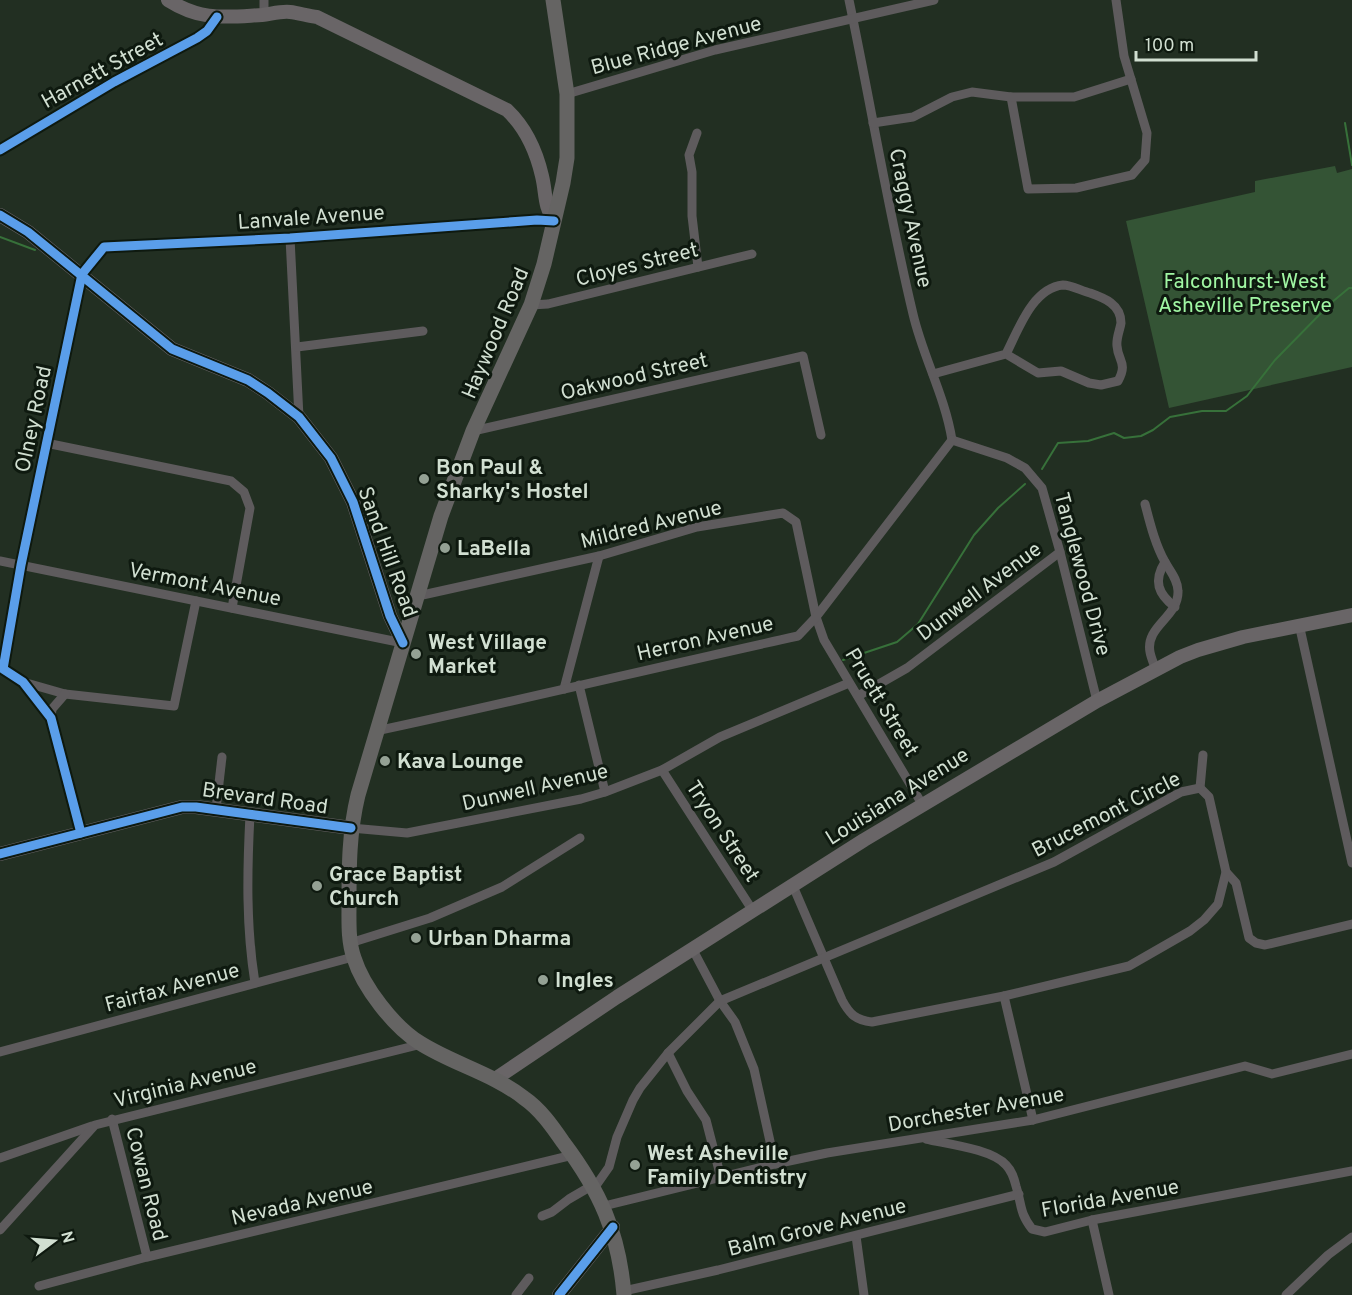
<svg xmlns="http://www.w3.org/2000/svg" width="1352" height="1295" viewBox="0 0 1352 1295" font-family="Overpass,sans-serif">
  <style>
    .green { fill: #345435 }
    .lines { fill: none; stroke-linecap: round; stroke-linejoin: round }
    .stream { stroke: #37713a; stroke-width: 2 }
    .street { stroke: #5e5b5d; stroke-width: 9 }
    .secondary { stroke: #696567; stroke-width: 14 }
    .primary { stroke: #656463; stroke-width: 15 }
    .cycleway-casing { stroke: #0e190f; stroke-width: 13 }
    .cycleway { stroke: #5a9eea; stroke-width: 9 }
    .poi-dot { fill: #94a194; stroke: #0e190f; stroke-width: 2 }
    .labels { text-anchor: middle; stroke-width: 6; stroke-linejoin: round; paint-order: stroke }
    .street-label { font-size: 21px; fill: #d1dfd1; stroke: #0e190f }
    .park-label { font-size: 21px; fill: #a0f6a3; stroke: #0e190f }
    .poi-label { font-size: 21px; font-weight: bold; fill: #d1dfd1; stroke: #0e190f; text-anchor: start }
  </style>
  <rect width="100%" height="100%" fill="#222f22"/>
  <path class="green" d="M1335,166l2,7 15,-4v198l-183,41 -43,-187 129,-29v-11z"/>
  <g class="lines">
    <g class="stream">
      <path d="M1345,123l7,42"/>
      <path d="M0,237l35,13"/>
      <path d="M1042,469l16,-26 30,-2 26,-8 10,5 17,-2 12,-6 17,-13 32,-6h24l21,-15 28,-36 56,-57 18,-15h3"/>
      <path d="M843,660l54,-18 21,-18 56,-89 24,-27 27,-24"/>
    </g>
    <g class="street">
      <path d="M849,0c22,105 39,210 64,314 10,43 32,82 39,126"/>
      <path d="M264,15v-15"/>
      <path d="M567,94l148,-44 219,-50"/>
      <path d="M1011,97l17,92 48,-1 56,-13 13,-15 2,-27 -23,-77 -8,-56"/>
      <path d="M873,123l40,-6 39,-20 20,-5 39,5h63l57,-18"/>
      <path d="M697,133l-8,22 3,17v44l6,51"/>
      <path d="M0,150l114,-68 83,-44 10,-7 10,-14"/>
      <path d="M290,238l9,179"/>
      <path d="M531,305l17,-1 204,-50"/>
      <path d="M297,347l126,-16"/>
      <path d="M933,374l73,-20 32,19 23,-2 28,12 12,2 17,-4c10,-18 0,-20 -1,-35 -1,-8 3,-16 4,-23 0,-19 -17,-25 -31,-30 -8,-2 -19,-8 -27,-8 -31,3 -45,46 -57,69"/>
      <path d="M473,431l330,-75 18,79"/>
      <path d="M952,440l55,18 18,10 17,20 18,64 37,149"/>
      <path d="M46,443l185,38 13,11 6,16 -18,100"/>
      <path d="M1145,504c5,19 10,40 20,58 5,9 13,18 13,29 1,26 -33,35 -28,61 1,6 4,12 6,18"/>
      <path d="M0,561l403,82"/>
      <path d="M1165,562c-12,19 -7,32 10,45"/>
      <path d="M418,596l181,-40 98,-29 86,-14 13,9 20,95 8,23 98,164"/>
      <path d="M1299,624l53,239"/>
      <path d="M23,682l42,12 109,12 22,-105"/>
      <path d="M579,685l26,107"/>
      <path d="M564,689l35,-133"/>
      <path d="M858,696l49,-28 153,-116"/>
      <path d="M51,718l1,-9 13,-15"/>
      <path d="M376,731c141,-30 281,-64 422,-95l18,-19 136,-177"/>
      <path d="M662,770l91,141"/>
      <path d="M1200,788l3,-33"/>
      <path d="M216,809l6,-52"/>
      <path d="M250,815c-3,57 -4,112 5,168"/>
      <path d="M351,828l56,5 174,-34 24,-7 57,-22 58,-33 129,-54"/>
      <path d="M81,833l-30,-115 -28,-36 -20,-13 18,-104 61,-291 22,-27 186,-9 247,-18 17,1"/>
      <path d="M1226,872l10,11 13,55 7,5 9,2 87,-21"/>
      <path d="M793,886l49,114c8,15 14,20 30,22l132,-26 125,-30 61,-35 14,-11 14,-16 8,-32 -17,-75 -9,-9"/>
      <path d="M350,943l80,-25 72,-31 78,-49"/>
      <path d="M693,950l27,51 15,21 19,47 21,95"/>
      <path d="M1004,996l29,124"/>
      <path d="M0,1052l353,-95"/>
      <path d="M668,1053l19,38 19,29 15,58"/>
      <path d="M112,1119l35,138"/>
      <path d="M926,1139c21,5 66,10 80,26 6,6 8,13 10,21 6,19 3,26 16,43l13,3 47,-12 260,-49"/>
      <path d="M0,1158l92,-32"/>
      <path d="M595,1187l14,-20 8,-30 16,-37 7,-12 28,-35 52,-52 334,-139 127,-70 19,-4"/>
      <path d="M604,1206l171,-42 52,-11 206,-33 212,-54 27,8 80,-20"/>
      <path d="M542,1216l10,-4 17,-13 24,-14"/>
      <path d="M1092,1220l17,75"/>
      <path d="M0,1230l95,-105 327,-81"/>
      <path d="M856,1236l8,59"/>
      <path d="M39,1286l108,-29 426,-102"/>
      <path d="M624,1291l94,-21 301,-76"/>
      <path d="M516,1295l13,-17"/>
      <path d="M1286,1295l42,-40 24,-18"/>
    </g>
    <g class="secondary">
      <path d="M168,0c33,21 56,17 94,15 9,-1 19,-4 28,-3 9,1 18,4 27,5l190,93c19,18 29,40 35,66 4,16 2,31 12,45"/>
      <path d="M0,215l28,17 144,117 76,31 20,13 31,24 32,41 22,44 37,114 13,27"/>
      <path d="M0,854l182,-47h14l155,21"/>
      <path d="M495,1079l122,-82 247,-157 233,-139 83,-44 18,-7 45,-13 109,-22"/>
      <path d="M559,1295l54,-68"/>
    </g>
    <path class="primary" d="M553,0l14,94v64l-4,25 -19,81 -13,41 -58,126 -32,85 -83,279c-9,37 -9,72 -9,109 0,18 -1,37 5,54 9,29 40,69 66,85 33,21 72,30 104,55 16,11 28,28 39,44 37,49 56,91 61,153"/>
    <g class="cycleway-casing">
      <g id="cycleway">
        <path d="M0,150l114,-68 83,-44 10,-7 10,-14"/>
        <path d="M0,215l28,17 144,117 76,31 20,13 31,24 32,41 22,44 37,114 13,27"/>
        <path d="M81,833l-30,-115 -28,-36 -20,-13 18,-104 61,-291 22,-27 186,-9 247,-18 17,1"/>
        <path d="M0,854l182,-47h14l155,21"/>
        <path d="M559,1295l54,-68"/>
      </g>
    </g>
    <use href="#cycleway" class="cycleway"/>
  </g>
  <g class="poi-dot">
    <circle cx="424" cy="479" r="6"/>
    <circle cx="445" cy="548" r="6"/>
    <circle cx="416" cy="654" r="6"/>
    <circle cx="385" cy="761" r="6"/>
    <circle cx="317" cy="886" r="6"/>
    <circle cx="416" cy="938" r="6"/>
    <circle cx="543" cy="980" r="6"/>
    <circle cx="635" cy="1165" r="6"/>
  </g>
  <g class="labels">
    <g class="street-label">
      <text transform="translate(676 45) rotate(-15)" y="7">Blue Ridge Avenue</text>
      <text transform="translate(102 70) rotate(-29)" y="7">Harnett Street</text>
      <text transform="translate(311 217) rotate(-4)" y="7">Lanvale Avenue</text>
      <text transform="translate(911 218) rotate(78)" y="7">Craggy Avenue</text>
      <text transform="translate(637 264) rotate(-14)" y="7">Cloyes Street</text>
      <text transform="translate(495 333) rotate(-67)" y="7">Haywood Road</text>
      <text transform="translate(634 376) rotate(-13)" y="7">Oakwood Street</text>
      <text transform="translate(33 419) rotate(-78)" y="7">Olney Road</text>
      <text transform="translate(651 524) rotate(-14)" y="7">Mildred Avenue</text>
      <text transform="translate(388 552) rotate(70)" y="7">Sand Hill Road</text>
      <text transform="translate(1083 574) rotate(75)" y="7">Tanglewood Drive</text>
      <text transform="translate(205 584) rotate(11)" y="7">Vermont Avenue</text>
      <text transform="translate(979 591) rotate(-37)" y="7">Dunwell Avenue</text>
      <text transform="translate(705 638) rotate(-13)" y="7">Herron Avenue</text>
      <text transform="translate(882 702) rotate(59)" y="7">Pruett Street</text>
      <text transform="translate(535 787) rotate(-13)" y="7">Dunwell Avenue</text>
      <text transform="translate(897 796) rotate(-32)" y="7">Louisiana Avenue</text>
      <text transform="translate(265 798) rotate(8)" y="7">Brevard Road</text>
      <text transform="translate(1106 814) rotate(-27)" y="7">Brucemont Circle</text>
      <text transform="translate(723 831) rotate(57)" y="7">Tryon Street</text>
      <text transform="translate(172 987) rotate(-15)" y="7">Fairfax Avenue</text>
      <text transform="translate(185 1083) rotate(-14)" y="7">Virginia Avenue</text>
      <text transform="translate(976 1109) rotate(-10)" y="7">Dorchester Avenue</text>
      <text transform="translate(147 1184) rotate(76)" y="7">Cowan Road</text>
      <text transform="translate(1110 1198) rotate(-10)" y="7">Florida Avenue</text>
      <text transform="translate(302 1202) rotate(-13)" y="7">Nevada Avenue</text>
      <text transform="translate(817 1227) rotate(-14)" y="7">Balm Grove Avenue</text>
    </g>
    <g class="park-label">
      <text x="1245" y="288">Falconhurst-West<tspan x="1245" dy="24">Asheville Preserve</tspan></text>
    </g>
    <g class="poi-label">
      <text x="436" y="474">Bon Paul &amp;<tspan x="436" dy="24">Sharky's Hostel</tspan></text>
      <text x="457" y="555">LaBella</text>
      <text x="428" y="649">West Village<tspan x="428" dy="24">Market</tspan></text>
      <text x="397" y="768">Kava Lounge</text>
      <text x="329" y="881">Grace Baptist<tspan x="329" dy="24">Church</tspan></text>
      <text x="428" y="945">Urban Dharma</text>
      <text x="555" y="987">Ingles</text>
      <text x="647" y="1160">West Asheville<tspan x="647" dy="24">Family Dentistry</tspan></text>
    </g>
  </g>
  <g transform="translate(54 1241) rotate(74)" stroke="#0e190f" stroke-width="4.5" paint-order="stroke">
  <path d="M0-4.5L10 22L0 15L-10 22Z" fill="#d1dfd1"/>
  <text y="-9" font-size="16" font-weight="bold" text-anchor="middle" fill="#d1dfd1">N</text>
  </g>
  <path d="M1136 51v9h120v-9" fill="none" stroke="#d1dfd1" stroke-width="3"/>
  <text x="1145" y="51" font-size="18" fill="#d1dfd1" stroke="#0e190f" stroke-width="4.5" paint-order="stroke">100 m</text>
</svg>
